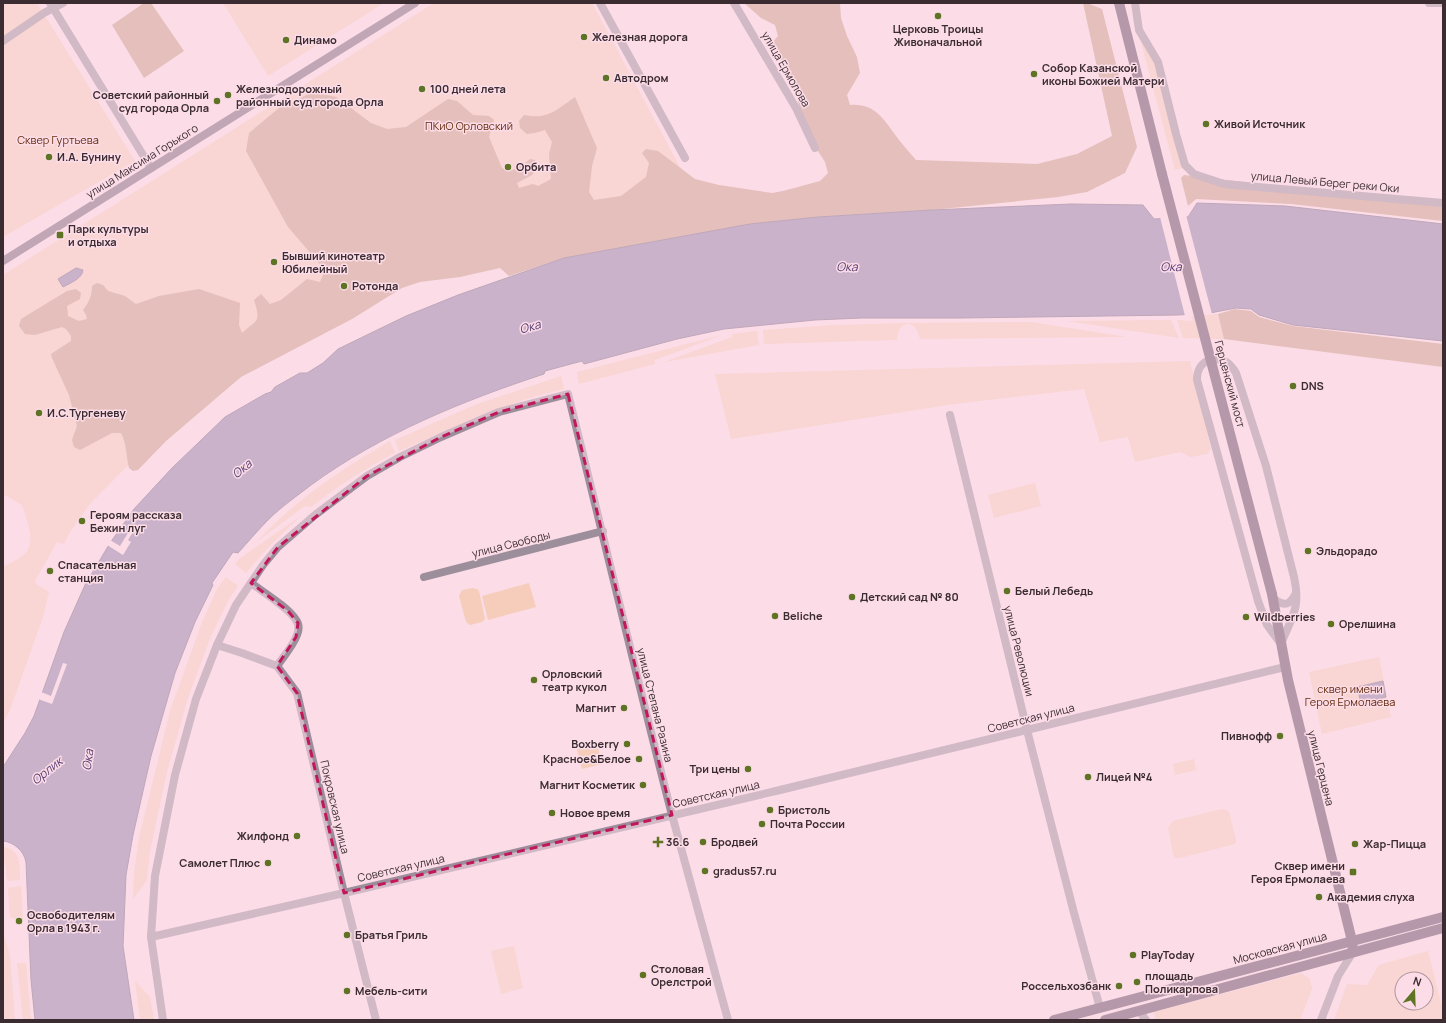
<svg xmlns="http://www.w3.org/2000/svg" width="1446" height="1023" viewBox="0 0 1446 1023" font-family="Manrope,sans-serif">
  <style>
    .green { fill: #f5cdba; fill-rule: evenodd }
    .forest { fill: #c79b86 }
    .water { fill: #8f7fa6; stroke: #766683 }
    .pier { fill: #fcdce7 }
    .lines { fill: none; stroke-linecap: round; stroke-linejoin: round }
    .minor { stroke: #9d8e9c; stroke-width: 8 }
    .tertiary { stroke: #9d8e9c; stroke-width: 8 }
    .secondary { stroke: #7a6478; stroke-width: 8 }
    .primary { stroke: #61475f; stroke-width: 10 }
    .primary-bridge { stroke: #61475f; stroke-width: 10 }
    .marked { fill: none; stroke: #c2185b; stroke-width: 3; stroke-dasharray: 8 5; stroke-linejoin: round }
    .poi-dot { fill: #5e7324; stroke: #fcdce7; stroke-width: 1.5 }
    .labels { text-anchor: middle; stroke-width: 3; stroke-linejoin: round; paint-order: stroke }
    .poi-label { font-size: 11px; font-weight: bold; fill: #3b2c32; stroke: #fcdce7; text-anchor: start }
    .street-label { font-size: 11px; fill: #3b2c32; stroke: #fcdce7 }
    .park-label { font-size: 11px; fill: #632b0c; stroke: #fcdce7 }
    .water-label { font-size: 12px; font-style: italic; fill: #573f75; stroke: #fcdce7 }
  </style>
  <rect width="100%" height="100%" fill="#fcdce7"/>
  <g class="green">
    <path d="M3,3h34l98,158 -132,76z"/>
    <path d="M223,3h161l-116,73z"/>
    <path d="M434,3h158l111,207 -219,40 -221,101 -121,100 -53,54 -19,27 -6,12 -7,-2 -22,39 1,3 13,8 -6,25 -33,93 -7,13v-156c7,-4 16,-8 22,-13 12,-12 1,-36 -3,-49l-19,-11v-219z"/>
    <path d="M1139,35l15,26 29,107 -8,2z"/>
    <path d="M1218,314l6,25 -41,-1 -6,-18 16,1 -1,-5z"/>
    <path d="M1171,320l8,18 -112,-17z"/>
    <path d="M1031,322l96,15 -207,2c-4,-21 -23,-20 -23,1l-133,4 -1,-14 72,-5 73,-2z"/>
    <path d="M757,331l2,14 -95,17 68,-25v-3z"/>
    <path d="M722,335l-67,25v4l-76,20 -2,-12z"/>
    <path d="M1190,361l21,88 -4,5 -16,3 -11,-5 -45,10 -7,-25 -28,5 -16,-53 -130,15 -223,35 -16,-65z"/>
    <path d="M561,376l3,13 -35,9 -45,16 -85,37 -4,-11 82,-36z"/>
    <path d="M390,441l5,12c-30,15 -57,33 -84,54l-6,-1 -49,36c41,-43 83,-71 134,-101z"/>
    <path d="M1035,483l6,23 -47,12 -6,-23z"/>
    <path d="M301,516c-20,18 -38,36 -55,57l-11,-9 4,-5z"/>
    <path d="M226,577l12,9 -9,13 -18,37 -23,62 -21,74 -17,79 -3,29 -14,19 1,-26 5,-35 31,-127 31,-86 16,-36z"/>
    <path d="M529,583l7,24 -48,13 -6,-24z"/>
    <path d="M472,588l5,1 2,2 6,28 -3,3 -12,3 -4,-3 -7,-26 3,-6z"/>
    <path d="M1379,657l12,60 -69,17 -13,-62z"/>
    <path d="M597,744l5,20 -20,5 -5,-20z"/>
    <path d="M1194,759l2,11 -21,5 -2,-11z"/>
    <path d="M1222,809l4,1 3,2 7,28 -1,4 -55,14h-5l-2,-4 -5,-26 5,-7z"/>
    <path d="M3,847c18,2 17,18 17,33l-13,1 -2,-18 -2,-2z"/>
    <path d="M21,886l2,37 -13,-6 -2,-29z"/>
    <path d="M3,933l7,22 5,65h-12z"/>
    <path d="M514,946l9,42 -22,6 -10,-43z"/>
    <path d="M1428,951l15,60v9h-109l13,-36 20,1 12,-20zM1402,979h24v24h-24z"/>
    <path d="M17,963h9l5,57h-8z"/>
    <path d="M1301,973l9,6 2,10 -12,31h-144l-2,-8z"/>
    <path d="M135,981l15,16 4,23h-14z"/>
  </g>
  <g class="forest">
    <path d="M144,3h7l33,48 -40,27 -32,-53z"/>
    <path d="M744,3h96l1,15 6,18 10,21 3,16 -13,22 3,10c24,-2 33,13 46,31 6,8 13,16 20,24l121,4 40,-10 35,-18 -29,-133h4l15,6 35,138 -12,26 -38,19 -29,5 -126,13 -114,7 -67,7 -187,34 -55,18 -9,-8 -40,9 -40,5 -18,6 -50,31 -111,58 -75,64 -28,29 -5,1 -4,-3c-3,-12 -2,-24 -8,-35h-9l-32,17 -6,-3 -2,-7 5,-14 -8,-31 -17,-37 -1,-4 20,-13v-5l-5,-7 -4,-2 -27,8 -10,-1 -6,-8 2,-7 46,-28 9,-2 5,4 -1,6 -13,7 1,10 11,5 8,-2 -1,-4 -3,-5c6,-8 9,-14 9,-24l5,-3 6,2 5,6 17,5 11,8 23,-8 40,-7 41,14 -1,22 3,8c16,-14 19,-11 12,-33l7,-6 9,10 11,-4 26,-21 13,3 5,-12 -37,-43 -42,-76 3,-18 30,-25 34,-16 23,5 35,26 16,6 19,-2 42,-28 9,2 16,14 16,1 5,4 -5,17 13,31 9,3 13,-7 6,-5 5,1 2,8 -5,7 -15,8 2,5 14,-4 5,2 13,-7 -2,-25 3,-12 -7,-12 -10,3 -8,1 -7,-6 -1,-7 5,-6c24,5 32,-5 51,-18l22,51 -5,18 -3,26 5,8 27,-4 25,-19 3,-14 -7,-10 4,-4 12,2 37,28 24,6 53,8 11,-2 37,-10 8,-8 -3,-11 -16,-25 -11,-35 -1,-15 -10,-19 -14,-18 -1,-7 6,-7 -3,-11 -14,-7z"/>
    <path d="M1184,175l259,30v16l-152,-17 -95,-5 -8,7 -7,-28z"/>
    <path d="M1235,309l16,2 8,6 34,9 150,18v23l-219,-28 -6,-25z"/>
  </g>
  <g class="water">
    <path d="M1197,203l88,3 158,18v117l-150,-16 -34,-10 -8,-6 -15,-1 -26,5 -32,2 -217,3h-99l-47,2 -91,9 -47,10 -93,25 -2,-3 -37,10 -1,3c-82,27 -163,60 -233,111 -14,11 -30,22 -42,34 -11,11 -21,23 -31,34l-5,-1 -21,31 1,2 -18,37 -20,51 -24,83 -18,79 -7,40 -3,71 11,74h-99l-4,-40 -5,-118c-2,-11 -12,-20 -23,-21v-74l22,-34 9,-17 30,-84 21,-47 25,-42 24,-34 38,-41 53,-51 40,-23 6,-2 4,-5 25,-14h7l16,-10 15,-14 68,-33 52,-21 106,-37 186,-34 68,-7 114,-7 139,-6 72,1 11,14 34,-2z"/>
    <path d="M76,268l7,2c-1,9 -13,13 -20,17l-5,-8z"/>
    <path d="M1383,681l3,16 -25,6 -4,-16z"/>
  </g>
  <g class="pier">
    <path d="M1186,215l26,99 -27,2 -25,-99z"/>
    <path d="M133,525l3,2 -8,13 3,2 -8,13 -16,-10 3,-5 10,6z"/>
    <path d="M63,663l4,1 -15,40 -14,-5 3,-7 10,4z"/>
  </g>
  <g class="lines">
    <g class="minor">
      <path d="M50,3l101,165"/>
      <path d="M600,3l85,155"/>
      <path d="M734,3l62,105 19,40"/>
      <path d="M1135,3l4,27 19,32 18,72 9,31 9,9 30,10 219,19"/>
      <path d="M1429,3h14"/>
      <path d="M1211,359c13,-1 19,4 25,14l30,93 28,111c7,31 -2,39 -13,67l-14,-19 -9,-24 -61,-221c0,-11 4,-17 14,-21z"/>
      <path d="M950,415l77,315"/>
      <path d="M424,577l179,-46"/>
      <path d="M251,583c12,9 38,25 45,37 3,4 3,10 1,15 -4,11 -13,21 -20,31"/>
      <path d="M1274,599c11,8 16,6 22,-6"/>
      <path d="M151,937l193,-44 -47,-200 -20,-27 -35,-13 -25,-8"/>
      <path d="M1139,1011l7,9"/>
      <path d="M163,1020l-12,-83 4,-61 20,-101 21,-76 21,-54 19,-40 27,-40 15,-18 37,-32 52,-39 33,-19 41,-20 58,-25 69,-18c35,140 68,281 104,421"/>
    </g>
    <g class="tertiary">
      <path d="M3,41l41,-28 19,-10"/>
      <path d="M1027,730l47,183 26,95"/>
      <path d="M672,815l56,205"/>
      <path d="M376,1020l-32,-127 436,-103 505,-123"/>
      <path d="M1321,1020l17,-44 15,-24"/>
    </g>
    <path class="secondary" d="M3,261l412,-258"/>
    <g class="primary">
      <path d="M1119,3l43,171"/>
      <path d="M1272,594l16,86 64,261 1,11"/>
      <path d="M1054,1020l389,-103"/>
      <path d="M1105,1020l338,-92"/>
    </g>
    <path class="primary-bridge" d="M1162,174l110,420"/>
  </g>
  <path d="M0 0H1446V1023H0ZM568,394l104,421 -328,78 -47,-200 -20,-27 19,-29 2,-14 -10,-12 -37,-28 27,-36 89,-71 74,-39 58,-25z" fill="#fcdce7" fill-opacity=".55" fill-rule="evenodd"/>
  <path class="marked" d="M568,394l104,421 -328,78 -47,-200 -20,-27 19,-29 2,-14 -10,-12 -37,-28 27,-36 89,-71 74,-39 58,-25z"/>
  <g class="poi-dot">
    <circle cx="938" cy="16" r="4"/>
    <circle cx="584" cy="37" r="4"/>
    <circle cx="286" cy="40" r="4"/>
    <circle cx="1034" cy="74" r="4"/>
    <circle cx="606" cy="78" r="4"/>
    <circle cx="422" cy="89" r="4"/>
    <circle cx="228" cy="95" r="4"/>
    <circle cx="217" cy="101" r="4"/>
    <circle cx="1206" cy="124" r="4"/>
    <circle cx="49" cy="157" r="4"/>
    <circle cx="508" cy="167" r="4"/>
    <rect x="56" y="231" width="8" height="8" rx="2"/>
    <circle cx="274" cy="262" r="4"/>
    <circle cx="344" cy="286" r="4"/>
    <circle cx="1293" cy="386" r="4"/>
    <circle cx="39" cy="413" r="4"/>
    <circle cx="82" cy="521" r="4"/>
    <circle cx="1308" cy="551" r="4"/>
    <circle cx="50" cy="571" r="4"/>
    <circle cx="1007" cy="591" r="4"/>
    <circle cx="852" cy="597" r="4"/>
    <circle cx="775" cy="616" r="4"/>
    <circle cx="1246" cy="617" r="4"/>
    <circle cx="1331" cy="624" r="4"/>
    <circle cx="534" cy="680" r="4"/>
    <circle cx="624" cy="708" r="4"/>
    <circle cx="1280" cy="736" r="4"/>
    <circle cx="627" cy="744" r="4"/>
    <circle cx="639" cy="759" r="4"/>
    <circle cx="748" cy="769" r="4"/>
    <circle cx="1088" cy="777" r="4"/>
    <circle cx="643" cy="785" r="4"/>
    <circle cx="770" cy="810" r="4"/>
    <circle cx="552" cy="813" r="4"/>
    <circle cx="762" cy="824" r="4"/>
    <circle cx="297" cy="836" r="4"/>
    <path d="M656 836h4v4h4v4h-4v4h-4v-4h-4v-4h4z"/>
    <circle cx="703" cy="842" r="4"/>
    <circle cx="1355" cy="844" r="4"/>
    <circle cx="268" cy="863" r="4"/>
    <circle cx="705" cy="871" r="4"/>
    <rect x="1349" y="868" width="8" height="8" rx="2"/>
    <circle cx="1319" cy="897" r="4"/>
    <circle cx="19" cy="921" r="4"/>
    <circle cx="347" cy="935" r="4"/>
    <circle cx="1133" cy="955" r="4"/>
    <circle cx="643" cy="975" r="4"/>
    <circle cx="1137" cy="982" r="4"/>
    <circle cx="1119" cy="986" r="4"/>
    <circle cx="347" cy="991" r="4"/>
  </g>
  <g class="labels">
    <g class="poi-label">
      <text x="938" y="33" text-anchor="middle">Церковь Троицы<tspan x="938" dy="13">Живоначальной</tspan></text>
      <text x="592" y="41">Железная дорога</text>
      <text x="294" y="44">Динамо</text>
      <text x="1042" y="72">Собор Казанской<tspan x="1042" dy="13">иконы Божией Матери</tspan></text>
      <text x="614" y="82">Автодром</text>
      <text x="236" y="93">Железнодорожный<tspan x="236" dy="13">районный суд города Орла</tspan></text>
      <text x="430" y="93">100 дней лета</text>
      <text x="209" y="99" text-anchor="end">Советский районный<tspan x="209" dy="13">суд города Орла</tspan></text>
      <text x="1214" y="128">Живой Источник</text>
      <text x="57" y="161">И.А. Бунину</text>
      <text x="516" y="171">Орбита</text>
      <text x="68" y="233">Парк культуры<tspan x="68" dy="13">и отдыха</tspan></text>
      <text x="282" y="260">Бывший кинотеатр<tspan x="282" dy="13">Юбилейный</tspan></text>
      <text x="352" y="290">Ротонда</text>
      <text x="1301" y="390">DNS</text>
      <text x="47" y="417">И.С.Тургеневу</text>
      <text x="90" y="519">Героям рассказа<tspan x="90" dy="13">Бежин луг</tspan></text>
      <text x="1316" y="555">Эльдорадо</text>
      <text x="58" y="569">Спасательная<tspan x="58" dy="13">станция</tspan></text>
      <text x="1015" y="595">Белый Лебедь</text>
      <text x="860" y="601">Детский сад № 80</text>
      <text x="783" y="620">Beliche</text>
      <text x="1254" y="621">Wildberries</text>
      <text x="1339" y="628">Орелшина</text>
      <text x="542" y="678">Орловский<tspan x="542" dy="13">театр кукол</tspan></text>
      <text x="616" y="712" text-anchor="end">Магнит</text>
      <text x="1272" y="740" text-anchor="end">Пивнофф</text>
      <text x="619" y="748" text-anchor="end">Boxberry</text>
      <text x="631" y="763" text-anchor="end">Красное&amp;Белое</text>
      <text x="740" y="773" text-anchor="end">Три цены</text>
      <text x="1096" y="781">Лицей №4</text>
      <text x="635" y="789" text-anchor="end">Магнит Косметик</text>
      <text x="778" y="814">Бристоль</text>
      <text x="560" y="817">Новое время</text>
      <text x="770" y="828">Почта России</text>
      <text x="289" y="840" text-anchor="end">Жилфонд</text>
      <text x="666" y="846">36.6</text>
      <text x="711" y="846">Бродвей</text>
      <text x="1363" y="848">Жар-Пицца</text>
      <text x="260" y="867" text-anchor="end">Самолет Плюс</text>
      <text x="1345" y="870" text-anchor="end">Сквер имени<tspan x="1345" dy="13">Героя Ермолаева</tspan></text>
      <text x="713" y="875">gradus57.ru</text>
      <text x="1327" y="901">Академия слуха</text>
      <text x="27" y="919">Освободителям<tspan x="27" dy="13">Орла в 1943 г.</tspan></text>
      <text x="355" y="939">Братья Гриль</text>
      <text x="1141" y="959">PlayToday</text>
      <text x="651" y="973">Столовая<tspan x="651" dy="13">Орелстрой</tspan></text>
      <text x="1145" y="980">площадь<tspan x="1145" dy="13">Поликарпова</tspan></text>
      <text x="1111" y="990" text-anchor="end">Россельхозбанк</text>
      <text x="355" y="995">Мебель-сити</text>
    </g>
    <g class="street-label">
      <text transform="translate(786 69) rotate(60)" y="4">улица Ермолова</text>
      <text transform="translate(142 161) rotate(-32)" y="4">улица Максима Горького</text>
      <text transform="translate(1325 182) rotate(5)" y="4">улица Левый Берег реки Оки</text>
      <text transform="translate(1230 384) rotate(75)" y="4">Герценский мост</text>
      <text transform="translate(511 544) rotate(-14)" y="4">улица Свободы</text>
      <text transform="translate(1019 651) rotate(76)" y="4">улица Революции</text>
      <text transform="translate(655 705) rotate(76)" y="4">улица Степана Разина</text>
      <text transform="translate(1031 718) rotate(-14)" y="4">Советская улица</text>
      <text transform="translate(1321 768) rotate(76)" y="4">улица Герцена</text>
      <text transform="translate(716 794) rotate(-13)" y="4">Советская улица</text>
      <text transform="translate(335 807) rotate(77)" y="4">Покровская улица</text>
      <text transform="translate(401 868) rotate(-13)" y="4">Советская улица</text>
      <text transform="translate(1280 948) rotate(-15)" y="4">Московская улица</text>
    </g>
    <g class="park-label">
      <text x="469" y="130">ПКиО Орловский</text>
      <text x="58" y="144">Сквер Гуртьева</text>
      <text x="1350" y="693">сквер имени<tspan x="1350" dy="13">Героя Ермолаева</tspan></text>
    </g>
    <g class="water-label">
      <text x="847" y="271">Ока</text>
      <text x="1171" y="271">Ока</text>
      <text transform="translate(530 327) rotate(-16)" y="4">Ока</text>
      <text transform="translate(242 469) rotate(-41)" y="4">Ока</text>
      <text transform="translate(88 760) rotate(-82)" y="4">Ока</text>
      <text transform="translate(47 771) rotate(-39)" y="4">Орлик</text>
    </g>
  </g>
  <rect width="1446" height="1023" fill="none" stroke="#3b2c32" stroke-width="8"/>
  <g transform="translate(1414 991) rotate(19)"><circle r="19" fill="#fcdce7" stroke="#af969f"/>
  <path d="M0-3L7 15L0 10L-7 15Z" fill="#5e7324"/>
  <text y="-6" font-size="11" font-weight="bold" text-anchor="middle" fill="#3b2c32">N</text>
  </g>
</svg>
